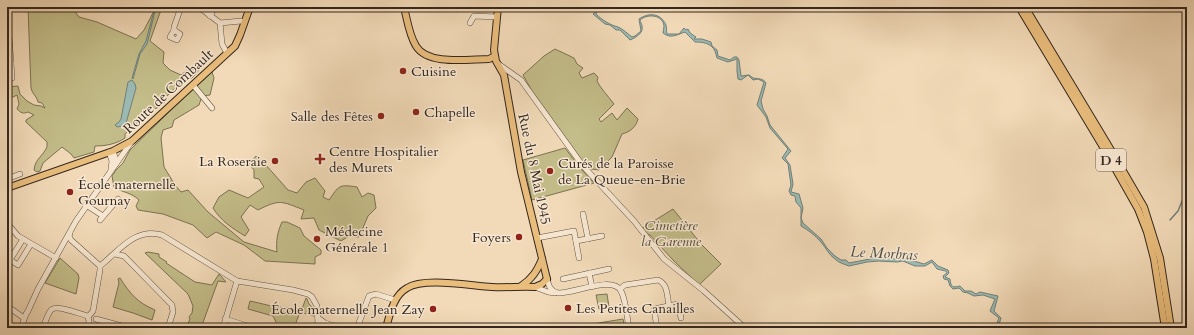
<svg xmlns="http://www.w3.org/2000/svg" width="1194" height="335" viewBox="0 0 1194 335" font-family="Cardo,serif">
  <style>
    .green { fill: #c3bd89; stroke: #7b7254 }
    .water { fill: #9bbab3; stroke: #717f78 }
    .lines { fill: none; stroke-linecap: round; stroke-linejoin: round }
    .stream { stroke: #717f78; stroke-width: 1.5 }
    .minor-casing { stroke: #635445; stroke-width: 6 }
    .major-casing { stroke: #33271f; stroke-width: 8 }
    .minor { stroke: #f7e7d1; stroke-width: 5 }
    .major { stroke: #e9bd7c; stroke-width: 6 }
    .poi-dot { fill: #8f2418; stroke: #f7e7d1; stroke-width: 1.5 }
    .labels { text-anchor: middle; stroke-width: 3; stroke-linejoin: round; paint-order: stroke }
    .shield { fill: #f7e7d1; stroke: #6e6154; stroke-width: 1 }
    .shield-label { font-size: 13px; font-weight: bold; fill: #33271f }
    .poi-label { font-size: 14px; fill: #33271f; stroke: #f7e7d1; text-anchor: start }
    .street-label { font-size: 14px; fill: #33271f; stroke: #f7e7d1 }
    .park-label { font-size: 14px; font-style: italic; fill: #574c3a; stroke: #f7e7d1 }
    .water-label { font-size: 15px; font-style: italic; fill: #4d4c44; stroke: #f7e7d1 }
  </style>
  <rect width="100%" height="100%" fill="#f2dab8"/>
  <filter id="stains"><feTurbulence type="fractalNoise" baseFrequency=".005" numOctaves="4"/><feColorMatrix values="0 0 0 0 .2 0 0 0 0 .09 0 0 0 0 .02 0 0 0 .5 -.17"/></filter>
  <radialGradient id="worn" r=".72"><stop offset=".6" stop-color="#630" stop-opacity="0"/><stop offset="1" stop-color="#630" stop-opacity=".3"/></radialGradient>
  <g class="green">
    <path d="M28,7h47l1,6 3,4 18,5 39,17 8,-9 12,-23h6l-12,34 14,11 -1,11 7,7 11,5 8,-6 10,1 -7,8 -7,1 -18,17 -1,5 -9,7 -5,1 -27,25v4c-9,6 -19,8 -30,8l-1,6 -20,6 -3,-4 -9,-7 -19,16 -3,8 -3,1 -3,-2c1,-11 9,-14 13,-23v-5l-21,-20v-2l8,-5 -6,-3c-5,2 -7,1 -11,-3l2,-5 -2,-9 -4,2 -6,-2v-8l11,-1 2,8 7,7 7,4 7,1 4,2 -3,-5 -4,-1c-1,-6 -6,-8 -7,-14z"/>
    <path d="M555,49l19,9 3,6 6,4 -4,5 3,5 12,-5 4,4 -1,4c4,8 11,15 17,23l-15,15 2,3 11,-9 5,7 10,-12 11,11c-2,8 -8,13 -16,15l-10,23 -13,13 -8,-1 -2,1 -57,-79 -9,-16 21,-19z"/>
    <path d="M212,72l2,6 -4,17 -8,1 -3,9 -25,15 -2,7 -9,3 -2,8 3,29 11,18 6,7 7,-2 20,22 36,30 33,10c-1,-11 0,-19 5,-30h5l13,6 4,8 17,14v4l-6,3v7l-50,-3 -21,-16 -28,-13 -9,6 -14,-13 -30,-11 -25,-4 -2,-4 3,-6c-8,-8 -16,-7 -25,-13l-2,-11 4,-6 7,-7 7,-13 77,-75z"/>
    <path d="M565,148l16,21 13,14 -62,17 -9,-40z"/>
    <path d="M256,156l9,8 23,26 9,3 9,-11 9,-4 10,13 -2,6 6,3c10,-14 9,-16 28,-13l5,10 6,-4 6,2 2,13 -8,8 -9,21 -10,-1 -8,5 -22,-11 -5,-12 -13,1 3,-9c-23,-9 -24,-11 -46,0l-8,-5 -9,12 8,13 -4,6c-13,-8 -24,-15 -32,-28l6,-11 10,-7 19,8 16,-11 -5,-8 -5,-1v-8l-5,-6z"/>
    <path d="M673,209l28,35 20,20 -22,21 -26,-25 -23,-25 -4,-1 -5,-5z"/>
    <path d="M148,252l11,2v3l8,5 -1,1 29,19 17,3 7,-11 7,8 -8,-1 -17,47h-15l4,-9 -1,-2 3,-4 1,-7 -5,-12 -43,-41z"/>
    <path d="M60,258l18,16 1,4 -3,16 -31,-11z"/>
    <path d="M120,278c10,16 18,25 35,32l-3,10 -19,-7 -20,-6 6,-24 -1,-4z"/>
    <path d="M607,294l2,13 -10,2 -3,-14z"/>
    <path d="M306,298l1,1 2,5 5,5 -2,2 2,5 -14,-4 -6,16h-15l-6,-12 -25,-7 2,-8 26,6 26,2z"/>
    <path d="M623,319l2,9h-57z"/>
  </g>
  <g class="water">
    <path d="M155,7h1l-9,37 -7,10 -7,25 -1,-1 7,-24 7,-13z"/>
    <path d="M592,7h3l2,3 -1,4c6,6 14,11 22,13 5,2 10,7 14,10l3,-1 6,-5 -2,-12c9,-6 21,-7 27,6 1,3 0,6 1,9h12l5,-6 2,2 2,-1 2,4 6,4 -2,2h8l9,3 1,4 5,4 1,6 12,4 4,-3h3l2,3 2,16 8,-1 4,3c5,1 10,0 13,5l-5,18 2,8 4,7 3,9 21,26 -6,7 5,7 3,19 -2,8 8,2 4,14 -2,10 2,5 18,16 6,9 8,8 6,4h5l3,3 26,-5 27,1 2,-1 20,6 8,-4 6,6 10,4 1,3 -4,4 5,2c1,8 2,9 10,7l5,5h6l5,3 4,-2 18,4 -4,15 7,7 -3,10h-3l4,-10 -9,-7 5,-12 -12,-4 -9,1 -6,-3 -5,-1 -4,-4 -6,1 -3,-3 -2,-6 -4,-1 -1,-3 4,-3 -1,-2 -9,-2 -5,-7 -7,4h-10l-12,-5 -6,1 -18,-1 -12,1 -18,4c-5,-2 -10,-3 -14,-7 -6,-4 -9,-11 -14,-17 -6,-7 -13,-12 -20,-16v-18l-5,-6 -1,-6 -4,-1 -2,-4 2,-6 -3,-21 -6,-6 6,-9 -18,-21 -4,-11 -9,-12 7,-23 -6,-3 -5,1 -5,-5 -7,5 -3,-1 -1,-8v-12l-9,3 -11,-4c-1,-2 -1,-5 -2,-7 -4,-8 -12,-9 -20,-9l-10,-10c-9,3 -14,7 -22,1 0,-2 1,-5 1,-7 -1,-11 -16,-13 -24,-6 0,2 2,4 2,6 2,7 -7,12 -12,14l-10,-10h-4l-6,-5 -5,-1 -12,-10 2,-2z"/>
    <path d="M132,80l3,4 1,4 -10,35 -4,3 -5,1 -2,-2 4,-3 2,-3 7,-37z"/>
  </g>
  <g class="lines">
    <path class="stream" d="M1170,220l8,-9 9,-22"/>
    <g class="minor-casing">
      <g id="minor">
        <path d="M199,7l21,16 2,21 5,9"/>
        <path d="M7,11l4,51v2l-4,2"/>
        <path d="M210,16l5,-9"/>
        <path d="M220,23l21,-2"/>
        <path d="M470,23l4,-7 23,1"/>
        <path d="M174,30l6,4 -3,6 -7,-3z"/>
        <path d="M174,30v-3l7,-20"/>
        <path d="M497,63l24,17 62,86 51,55 30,38 40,32 41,37"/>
        <path d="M11,64l1,14"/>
        <path d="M193,85l19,23"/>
        <path d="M113,151l3,9v4"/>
        <path d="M109,152l3,9 -1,8"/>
        <path d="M7,179l13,-5"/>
        <path d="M86,205l17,11"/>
        <path d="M583,214l5,25"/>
        <path d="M100,220l18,-21"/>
        <path d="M7,223l11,13 38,22"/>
        <path d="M70,233l-1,3 2,4 29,26"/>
        <path d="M537,238l37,-7 5,27"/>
        <path d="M23,239l-13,21 8,5 13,-21"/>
        <path d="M576,241l26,-5"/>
        <path d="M115,254l9,2 48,49 1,7 -5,16"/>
        <path d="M100,266c19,-15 35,-39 62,-31l75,46 56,9 15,4 4,3 5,9 1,17 -5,5"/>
        <path d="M589,273l3,14"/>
        <path d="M547,279c2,7 3,12 11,14 15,1 55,-18 63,-2 5,9 6,27 8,37"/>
        <path d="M563,279l46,-10"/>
        <path d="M535,287l13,5 7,1"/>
        <path d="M620,289l5,-4 33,-5c10,4 9,16 11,26"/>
        <path d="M7,306l17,12"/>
        <path d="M318,318l7,5 16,5"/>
        <path d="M96,319l33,9"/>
        <path d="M225,319l29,9"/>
        <path d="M21,328l5,-14 2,-3 10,-22 38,-68 56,-80"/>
        <path d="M43,328c2,-5 4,-13 8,-18 5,-6 29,4 37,6"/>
        <path d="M88,328l1,-7 -1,-4 5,-6 7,-41v-4"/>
        <path d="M223,328l14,-47"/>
        <path d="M357,328l12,-32 7,-2 19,6"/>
        <path d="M657,328l-3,-19 24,-5 3,14"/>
      </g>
    </g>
    <g class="major-casing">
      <g id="major">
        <path d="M404,7c3,12 5,28 12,39 12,20 53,13 73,13l6,-3"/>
        <path d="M498,7l-4,43 2,11 8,14 17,97 26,107"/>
        <path d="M1019,7l84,140 35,62 9,23 7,27 11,69"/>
        <path d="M1025,7l83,138 36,62 16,51 11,70"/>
        <path d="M7,188l106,-37 19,-10 103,-95 5,-11 10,-28"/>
        <path d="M521,286c11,-7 16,-15 21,-27"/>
        <path d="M386,328c4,-14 7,-32 21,-40 17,-11 64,-2 85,-1 15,1 29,-1 43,0l7,-3 5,-5"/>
      </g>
    </g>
    <use href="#minor" class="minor"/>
    <use href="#major" class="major"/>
  </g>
  <g class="poi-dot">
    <circle cx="403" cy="71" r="4"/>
    <circle cx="416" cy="112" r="4"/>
    <circle cx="381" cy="116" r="4"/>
    <path d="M318 153h4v4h4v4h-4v4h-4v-4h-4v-4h4z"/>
    <circle cx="275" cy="161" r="4"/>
    <circle cx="550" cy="171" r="4"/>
    <circle cx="70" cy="192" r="4"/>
    <circle cx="519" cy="237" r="4"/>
    <circle cx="317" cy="239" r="4"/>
    <circle cx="568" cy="308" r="4"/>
    <circle cx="433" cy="309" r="4"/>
  </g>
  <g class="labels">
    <rect class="shield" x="1096" y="149" width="30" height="22" rx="3"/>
    <g class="shield-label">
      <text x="1111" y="165">D 4</text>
    </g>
    <g class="poi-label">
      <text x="411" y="76">Cuisine</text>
      <text x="424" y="117">Chapelle</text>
      <text x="373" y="121" text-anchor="end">Salle des Fêtes</text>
      <text x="329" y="156">Centre Hospitalier<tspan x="329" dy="16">des Murets</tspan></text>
      <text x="267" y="166" text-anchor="end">La Roseraie</text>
      <text x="558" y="168">Curés de la Paroisse<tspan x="558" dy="16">de La Queue-en-Brie</tspan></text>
      <text x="78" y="189">École maternelle<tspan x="78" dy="16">Gournay</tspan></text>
      <text x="325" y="236">Médecine<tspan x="325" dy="16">Générale 1</tspan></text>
      <text x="511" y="242" text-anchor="end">Foyers</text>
      <text x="576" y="313">Les Petites Canailles</text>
      <text x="425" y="314" text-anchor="end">École maternelle Jean Zay</text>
    </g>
    <g class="street-label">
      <text transform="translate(168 91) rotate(-43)" y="5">Route de Combault</text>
      <text transform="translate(535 169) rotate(78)" y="5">Rue du 8 Mai 1945</text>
    </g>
    <g class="park-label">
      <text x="671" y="230">Cimetière<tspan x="671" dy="16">la Garenne</tspan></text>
    </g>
    <g class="water-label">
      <text transform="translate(884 253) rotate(3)" y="5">Le Morbras</text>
    </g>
  </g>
  <rect width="1194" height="335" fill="none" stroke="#f2dab8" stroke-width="24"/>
  <rect x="8" y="8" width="1178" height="319" fill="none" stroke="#33271f" stroke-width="2"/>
  <rect x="12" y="12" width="1170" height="311" fill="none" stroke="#33271f"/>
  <rect width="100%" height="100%" filter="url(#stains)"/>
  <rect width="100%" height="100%" fill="url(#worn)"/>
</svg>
